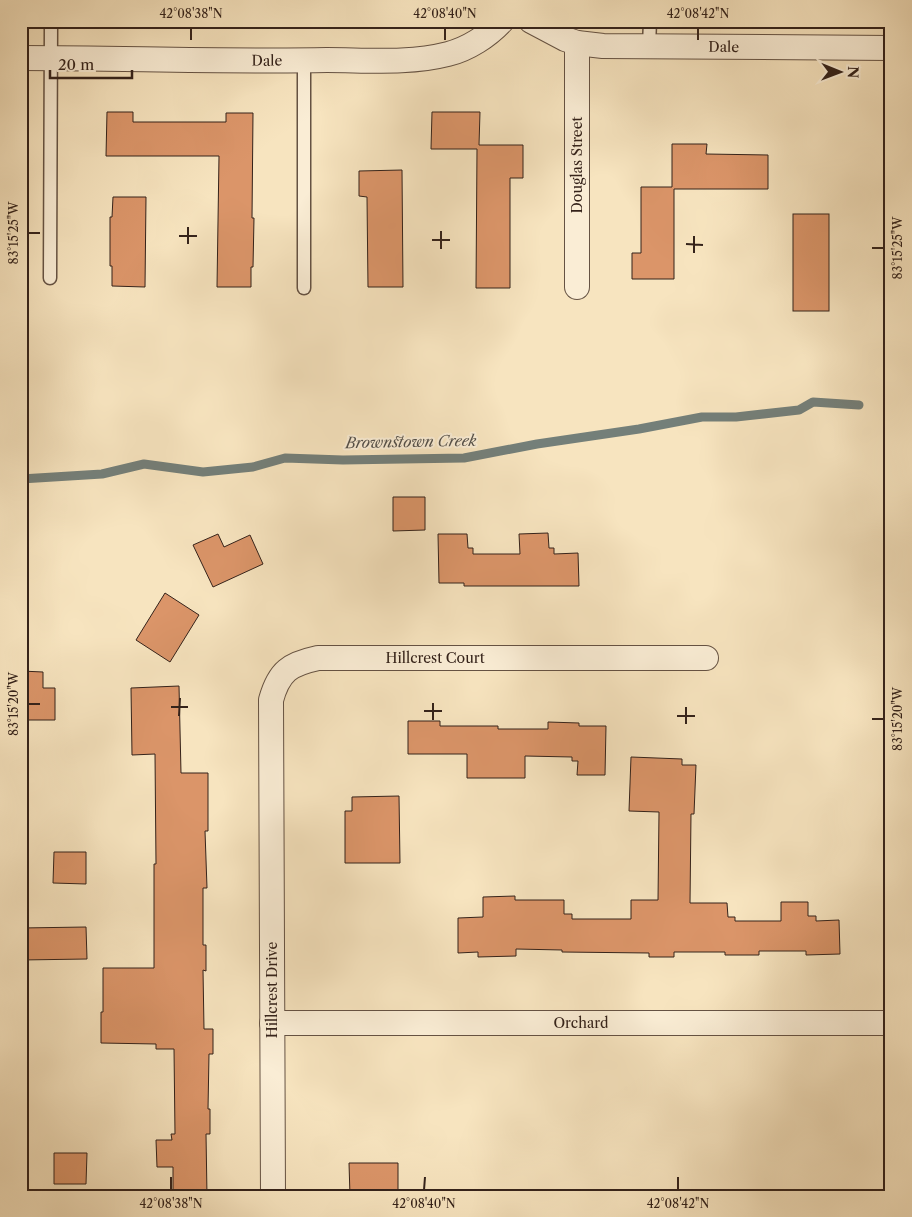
<svg xmlns="http://www.w3.org/2000/svg" width="912" height="1217" viewBox="0 0 912 1217" font-family="'Libre Caslon Text',serif">
  <style>
    .lines { fill: none; stroke-linecap: round; stroke-linejoin: round }
    .stream { stroke: #747f79; stroke-width: 9 }
    .building { fill: #db9569; stroke: #34221a }
    .lane-casing { stroke: #655243; stroke-width: 15 }
    .street-casing { stroke: #655243; stroke-width: 26 }
    .lane { stroke: #faedd5; stroke-width: 12 }
    .street { stroke: #faedd5; stroke-width: 24 }
    .ticks { fill: none; stroke: #34221a; stroke-width: 2 }
    .labels { text-anchor: middle; stroke-width: 4; stroke-linejoin: round; paint-order: stroke }
    .street-label { font-size: 14px; fill: #34221a; stroke: #faedd5 }
    .water-label { font-size: 15px; font-style: italic; fill: #54504a; stroke: #faedd5 }
    .neatline { fill: none; stroke: #34221a; stroke-width: 2 }
    .ticks-label { font-size: 12px; text-anchor: middle; fill: #34221a }
  </style>
  <rect width="100%" height="100%" fill="#f7e4bf"/>
  <filter id="stains"><feTurbulence type="fractalNoise" baseFrequency=".004" numOctaves="4"/><feColorMatrix values="0 0 0 0 .2 0 0 0 0 .09 0 0 0 0 .02 0 0 0 .5 -.17"/></filter>
  <radialGradient id="worn" r=".72"><stop offset=".6" stop-color="#630" stop-opacity="0"/><stop offset="1" stop-color="#630" stop-opacity=".3"/></radialGradient>
  <g class="lines">
    <path class="stream" d="M21,479l81,-5 42,-10 59,8 50,-5 32,-9 58,2 121,-2 73,-14 102,-15 63,-12h34l63,-7 14,-8 46,3"/>
  </g>
  <g class="building">
    <path d="M107,112h26v10h93v-9h27l-1,105h2l-1,49h-2v20h-34l2,-131h-113z"/>
    <path d="M432,112h48l-1,33h44v33h-13v110h-34l1,-139h-46z"/>
    <path d="M672,144h35l-1,10 62,1v34h-94v90h-42v-26h9v-66h31z"/>
    <path d="M402,170l1,117h-35l-1,-90 -8,-1v-25z"/>
    <path d="M113,197h33l-1,90 -33,-1v-20h-2v-49h2z"/>
    <rect x="793" y="214" width="36" height="97"/>
    <path d="M393,497h32v33l-32,1z"/>
    <path d="M548,533l1,15h5v6l24,-1 1,33h-115v-3h-25l-1,-49h29l1,14h5v6h47l-1,-20z"/>
    <path d="M218,534l6,13 26,-12 13,29 -50,23 -20,-42z"/>
    <path d="M165,593l34,22 -29,47 -34,-22z"/>
    <path d="M21,671l22,1v16h12v32h-34z"/>
    <path d="M179,686l2,87h27v58h-3l2,57h-4v57h3v26l-3,-1 1,59h9v25h-4l-1,55h2v25h-4l1,62h-34v-29h-16l-1,-27h16l-1,-6h4l-1,-85h-18v-5l-55,-1v-31h2v-44h51v-104h2l-1,-110 -23,1 -1,-67z"/>
    <path d="M408,721h32v5h58v3h50v-7l31,1v3h27l-1,49h-28l1,-14h-6v-4l-47,-1v22h-58v-24h-59z"/>
    <path d="M631,757l51,2v6h14l-2,49h-3l-1,89h37l1,14h7v4h46v-19h27v14h8v5l23,-1 1,34 -34,1v-4h-47v4h-34v-3h-51v5h-25v-4l-87,-1v-2l-46,-1v7l-38,1v-5l-20,1v-35l25,-1v-20l32,-1v4h49v14h8v5h59v-19h27l1,-88 -30,-1z"/>
    <path d="M399,796l1,67h-55v-52h7v-14z"/>
    <path d="M54,852h32v32l-33,-1z"/>
    <path d="M86,927l1,32 -66,1v-32z"/>
    <path d="M54,1153h33l-1,31h-32z"/>
    <path d="M349,1163h49v27h-14v6h-34z"/>
  </g>
  <g class="lines">
    <g class="lane-casing">
      <g id="lane">
        <path d="M649,46l1,-25"/>
        <path d="M50,278l1,-257"/>
        <path d="M304,288v-227"/>
      </g>
    </g>
    <g class="street-casing">
      <g id="street">
        <path id="s1" d="M531,21l34,18 12,4 26,3 288,2"/>
        <path id="s2" d="M21,58c102,0 204,4 306,2 40,0 82,4 121,-6 20,-5 40,-18 54,-33"/>
        <path d="M577,287v-244"/>
        <path id="s3" d="M272,1023h619"/>
        <path id="s4" d="M273,1196l-2,-496c8,-29 19,-36 47,-42h388"/>
      </g>
    </g>
    <use href="#lane" class="lane"/>
    <use href="#street" class="street"/>
  </g>
  <path class="ticks" d="M191,40v-12M445,40v-12M698,40v-12M28,233h12M179,236h18M432,240h18M188,244v-17M686,244l17,1M872,248h12M441,249v-18M694,253v-17M28,704h12M171,707h17M424,711h18M179,716l1,-18M677,716h18M872,719h12M433,720v-17M686,724v-17M171,1190v-13M424,1190l1,-13M678,1190v-13"/>
  <g class="labels">
    <g class="street-label">
      <text dy="5" stroke="none"><textPath href="#s1" startOffset="198">Dale</textPath></text>
      <text dy="5" stroke="none"><textPath href="#s2" startOffset="246">Dale</textPath></text>
      <text transform="translate(577 165) rotate(-90)" y="5">Douglas Street</text>
      <text dy="5" stroke="none"><textPath href="#s4" startOffset="681">Hillcrest Court</textPath></text>
      <text transform="translate(272 990) rotate(-90)" y="5">Hillcrest Drive</text>
      <text dy="5" stroke="none"><textPath href="#s3" startOffset="309">Orchard</textPath></text>
    </g>
    <g class="water-label">
      <text transform="translate(411 442) rotate(-1)" y="5">Brownstown Creek</text>
    </g>
  </g>
  <rect width="912" height="1217" fill="none" stroke="#f7e4bf" stroke-width="55"/>
  <g transform="translate(840 72) rotate(91)" stroke="#faedd5" stroke-width="4" paint-order="stroke">
  <path d="M0-4L9 19L0 12L-9 19Z" fill="#34221a"/>
  <text y="-8" font-size="14" font-weight="bold" text-anchor="middle" fill="#34221a">N</text>
  </g>
  <path d="M50 70v8h82v-8" fill="none" stroke="#34221a" stroke-width="2.5"/>
  <text x="58" y="70" font-size="15" fill="#34221a" stroke="#faedd5" stroke-width="4" paint-order="stroke">20 m</text>
  <rect x="28" y="28" width="856" height="1162" class="neatline"/>
  <g class="ticks-label">
    <text x="191" y="18">42°08'38"N</text>
    <text x="445" y="18">42°08'40"N</text>
    <text x="698" y="18">42°08'42"N</text>
    <text transform="translate(14 233) rotate(-90)" y="4">83°15'25"W</text>
    <text transform="translate(898 248) rotate(-90)" y="4">83°15'25"W</text>
    <text transform="translate(14 704) rotate(-90)" y="4">83°15'20"W</text>
    <text transform="translate(898 719) rotate(-90)" y="4">83°15'20"W</text>
    <text x="171" y="1208">42°08'38"N</text>
    <text x="424" y="1208">42°08'40"N</text>
    <text x="678" y="1208">42°08'42"N</text>
  </g>
  <rect width="100%" height="100%" filter="url(#stains)"/>
  <rect width="100%" height="100%" fill="url(#worn)"/>
</svg>
